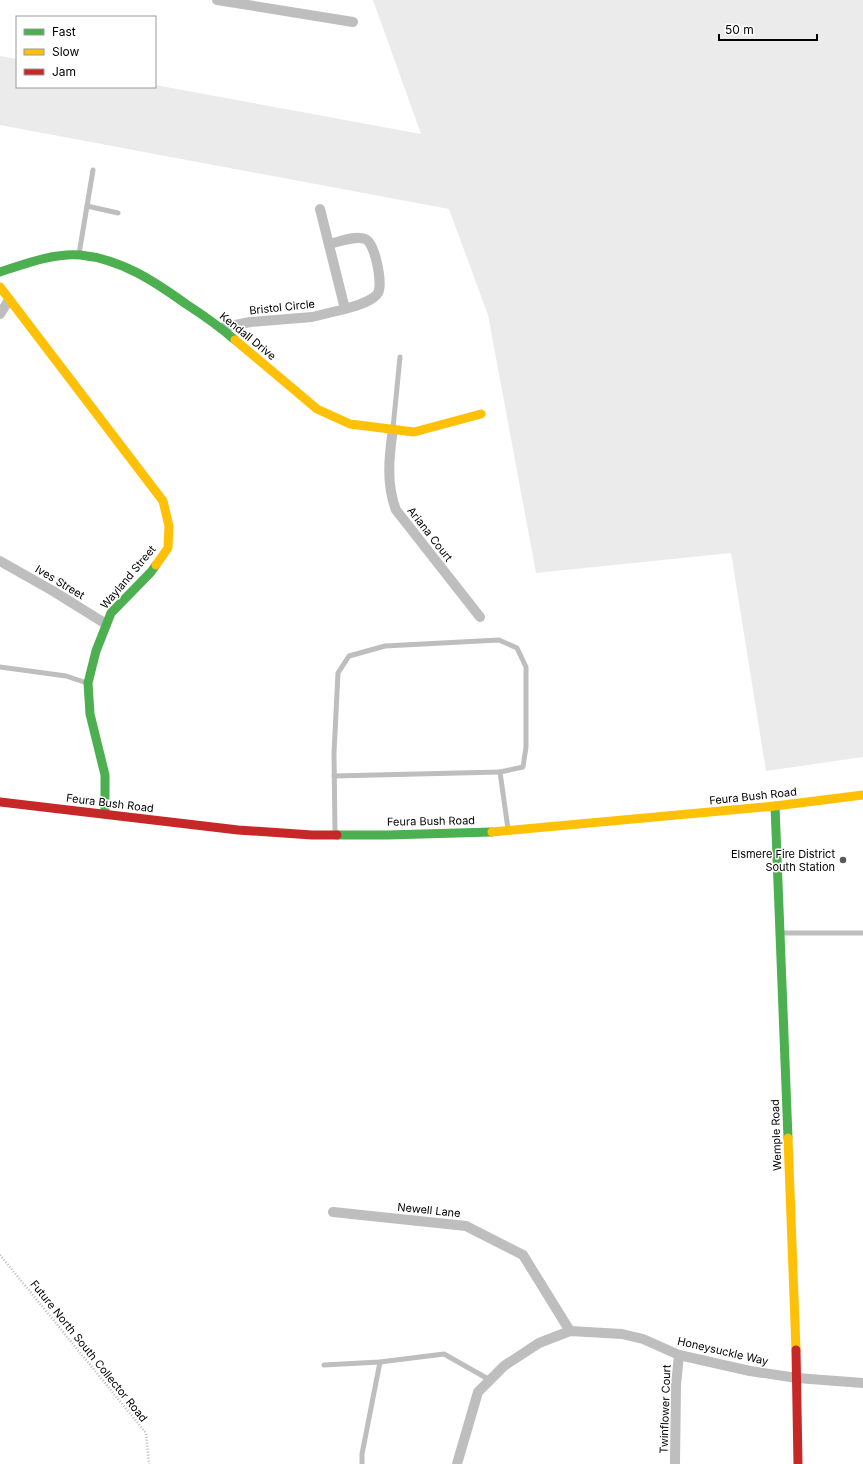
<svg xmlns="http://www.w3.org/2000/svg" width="863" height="1464" viewBox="0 0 863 1464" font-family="Inter,sans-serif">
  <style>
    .green { fill: #ebebeb }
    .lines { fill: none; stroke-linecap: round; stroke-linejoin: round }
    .path { stroke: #b9b9b9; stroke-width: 2.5; stroke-dasharray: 1 2; stroke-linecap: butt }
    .lane { stroke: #bebebe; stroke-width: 5 }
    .street { stroke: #bebebe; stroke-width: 10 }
    .fast { stroke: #4caf50; stroke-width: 9 }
    .slow { stroke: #ffc107; stroke-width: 9 }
    .jam { stroke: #c62828; stroke-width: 9 }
    .poi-dot { fill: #595959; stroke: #fff; stroke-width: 1.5 }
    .labels { text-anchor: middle; stroke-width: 3; stroke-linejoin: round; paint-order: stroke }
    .street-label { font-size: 11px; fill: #000; stroke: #fff }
    .poi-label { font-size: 11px; fill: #000; stroke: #fff; text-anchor: end }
  </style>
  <rect width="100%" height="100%" fill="#fff"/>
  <path class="green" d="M373,0h490v757l-97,14 -35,-218 -195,20 -48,-258 -39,-106 -449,-84v-69l17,3v28h138v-2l266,49z"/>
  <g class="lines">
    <path class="path" d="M0,1255l146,178 3,31"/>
    <g class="lane">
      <path d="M87,206l31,7"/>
      <path d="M79,254l14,-84"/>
      <path d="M393,428l7,-71"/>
      <path d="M0,667l66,9 21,7"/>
      <path d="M334,776l166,-4"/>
      <path d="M335,834l-1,-81 4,-80 11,-17 36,-10 114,-6 18,8 9,19v80l-3,20 -23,5 8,57"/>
      <path d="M782,933h81"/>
      <path d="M324,1365l56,-3 64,-8 46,26"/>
      <path d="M362,1464v-10l18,-92"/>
    </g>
    <g class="street">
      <path d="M217,0l136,22"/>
      <path d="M329,244c10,-2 26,-9 36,-5 10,3 18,45 13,54 -6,9 -23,13 -33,16"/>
      <path d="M0,314l9,-14"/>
      <path d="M221,328l29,-6 62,-5 33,-8 -25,-100"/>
      <path d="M393,429c-4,27 -7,55 3,81l84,107"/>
      <path d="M0,561l53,30 53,33"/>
      <path d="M333,1212l133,14 57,29 47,76"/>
      <path d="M457,1464l21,-72 26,-26 35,-23 31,-12 52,3 21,5 36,16 71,16 47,7 66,5"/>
      <path d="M675,1464l1,-79 3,-30"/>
    </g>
    <g class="fast">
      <path d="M0,272c25,-8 53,-19 80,-17 41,4 74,26 106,49 17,11 34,23 49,36"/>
      <path d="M775,806l13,332"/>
      <path d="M105,814v-39l-15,-61 -2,-31 8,-32 15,-38 40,-41 5,-7"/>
      <path d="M337,835h50l105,-3"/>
    </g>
    <g class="slow">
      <path d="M0,287l163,214 6,25 -1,22 -12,17"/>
      <path d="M235,340l82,69 33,15 64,8 67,-18"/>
      <path d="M492,832l283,-26 88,-11"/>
      <path d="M788,1138l8,212"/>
    </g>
    <g class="jam">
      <path d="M0,802l238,28 74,5h25"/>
      <path d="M796,1350l2,114"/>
    </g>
  </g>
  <circle class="poi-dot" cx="843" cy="860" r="4"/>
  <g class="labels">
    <g class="street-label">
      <text transform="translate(282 307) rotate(-6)" y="4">Bristol Circle</text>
      <text transform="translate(248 336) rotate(39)" y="4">Kendall Drive</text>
      <text transform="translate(430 534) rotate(52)" y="4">Ariana Court</text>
      <text transform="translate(128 577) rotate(-50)" y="4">Wayland Street</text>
      <text transform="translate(60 582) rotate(31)" y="4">Ives Street</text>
      <text transform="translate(753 796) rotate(-6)" y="4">Feura Bush Road</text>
      <text transform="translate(110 803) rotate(7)" y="4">Feura Bush Road</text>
      <text transform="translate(431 821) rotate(-1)" y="4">Feura Bush Road</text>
      <text transform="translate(776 1135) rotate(-92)" y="4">Wemple Road</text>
      <text transform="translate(429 1210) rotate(6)" y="4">Newell Lane</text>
      <text transform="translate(89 1351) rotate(51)" y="4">Future North South Collector Road</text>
      <text transform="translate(723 1351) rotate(13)" y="4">Honeysuckle Way</text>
      <text transform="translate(665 1409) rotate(-88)" y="4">Twinflower Court</text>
    </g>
    <g class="poi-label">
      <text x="835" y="858">Elsmere Fire District<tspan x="835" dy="13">South Station</tspan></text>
    </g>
  </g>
  <rect x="16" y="16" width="140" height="72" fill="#ffffff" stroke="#999999"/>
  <rect x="24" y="29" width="20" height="6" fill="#4caf50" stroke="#999999"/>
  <text x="52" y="36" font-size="12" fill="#000000">Fast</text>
  <rect x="24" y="49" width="20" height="6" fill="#ffc107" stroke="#999999"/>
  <text x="52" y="56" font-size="12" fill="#000000">Slow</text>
  <rect x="24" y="69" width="20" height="6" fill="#c62828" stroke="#999999"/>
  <text x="52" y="76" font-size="12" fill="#000000">Jam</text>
  <path d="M719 34v6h98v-6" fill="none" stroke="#000000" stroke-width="2"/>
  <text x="725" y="34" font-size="12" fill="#000000" stroke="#ffffff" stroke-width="3" paint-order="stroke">50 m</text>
</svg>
